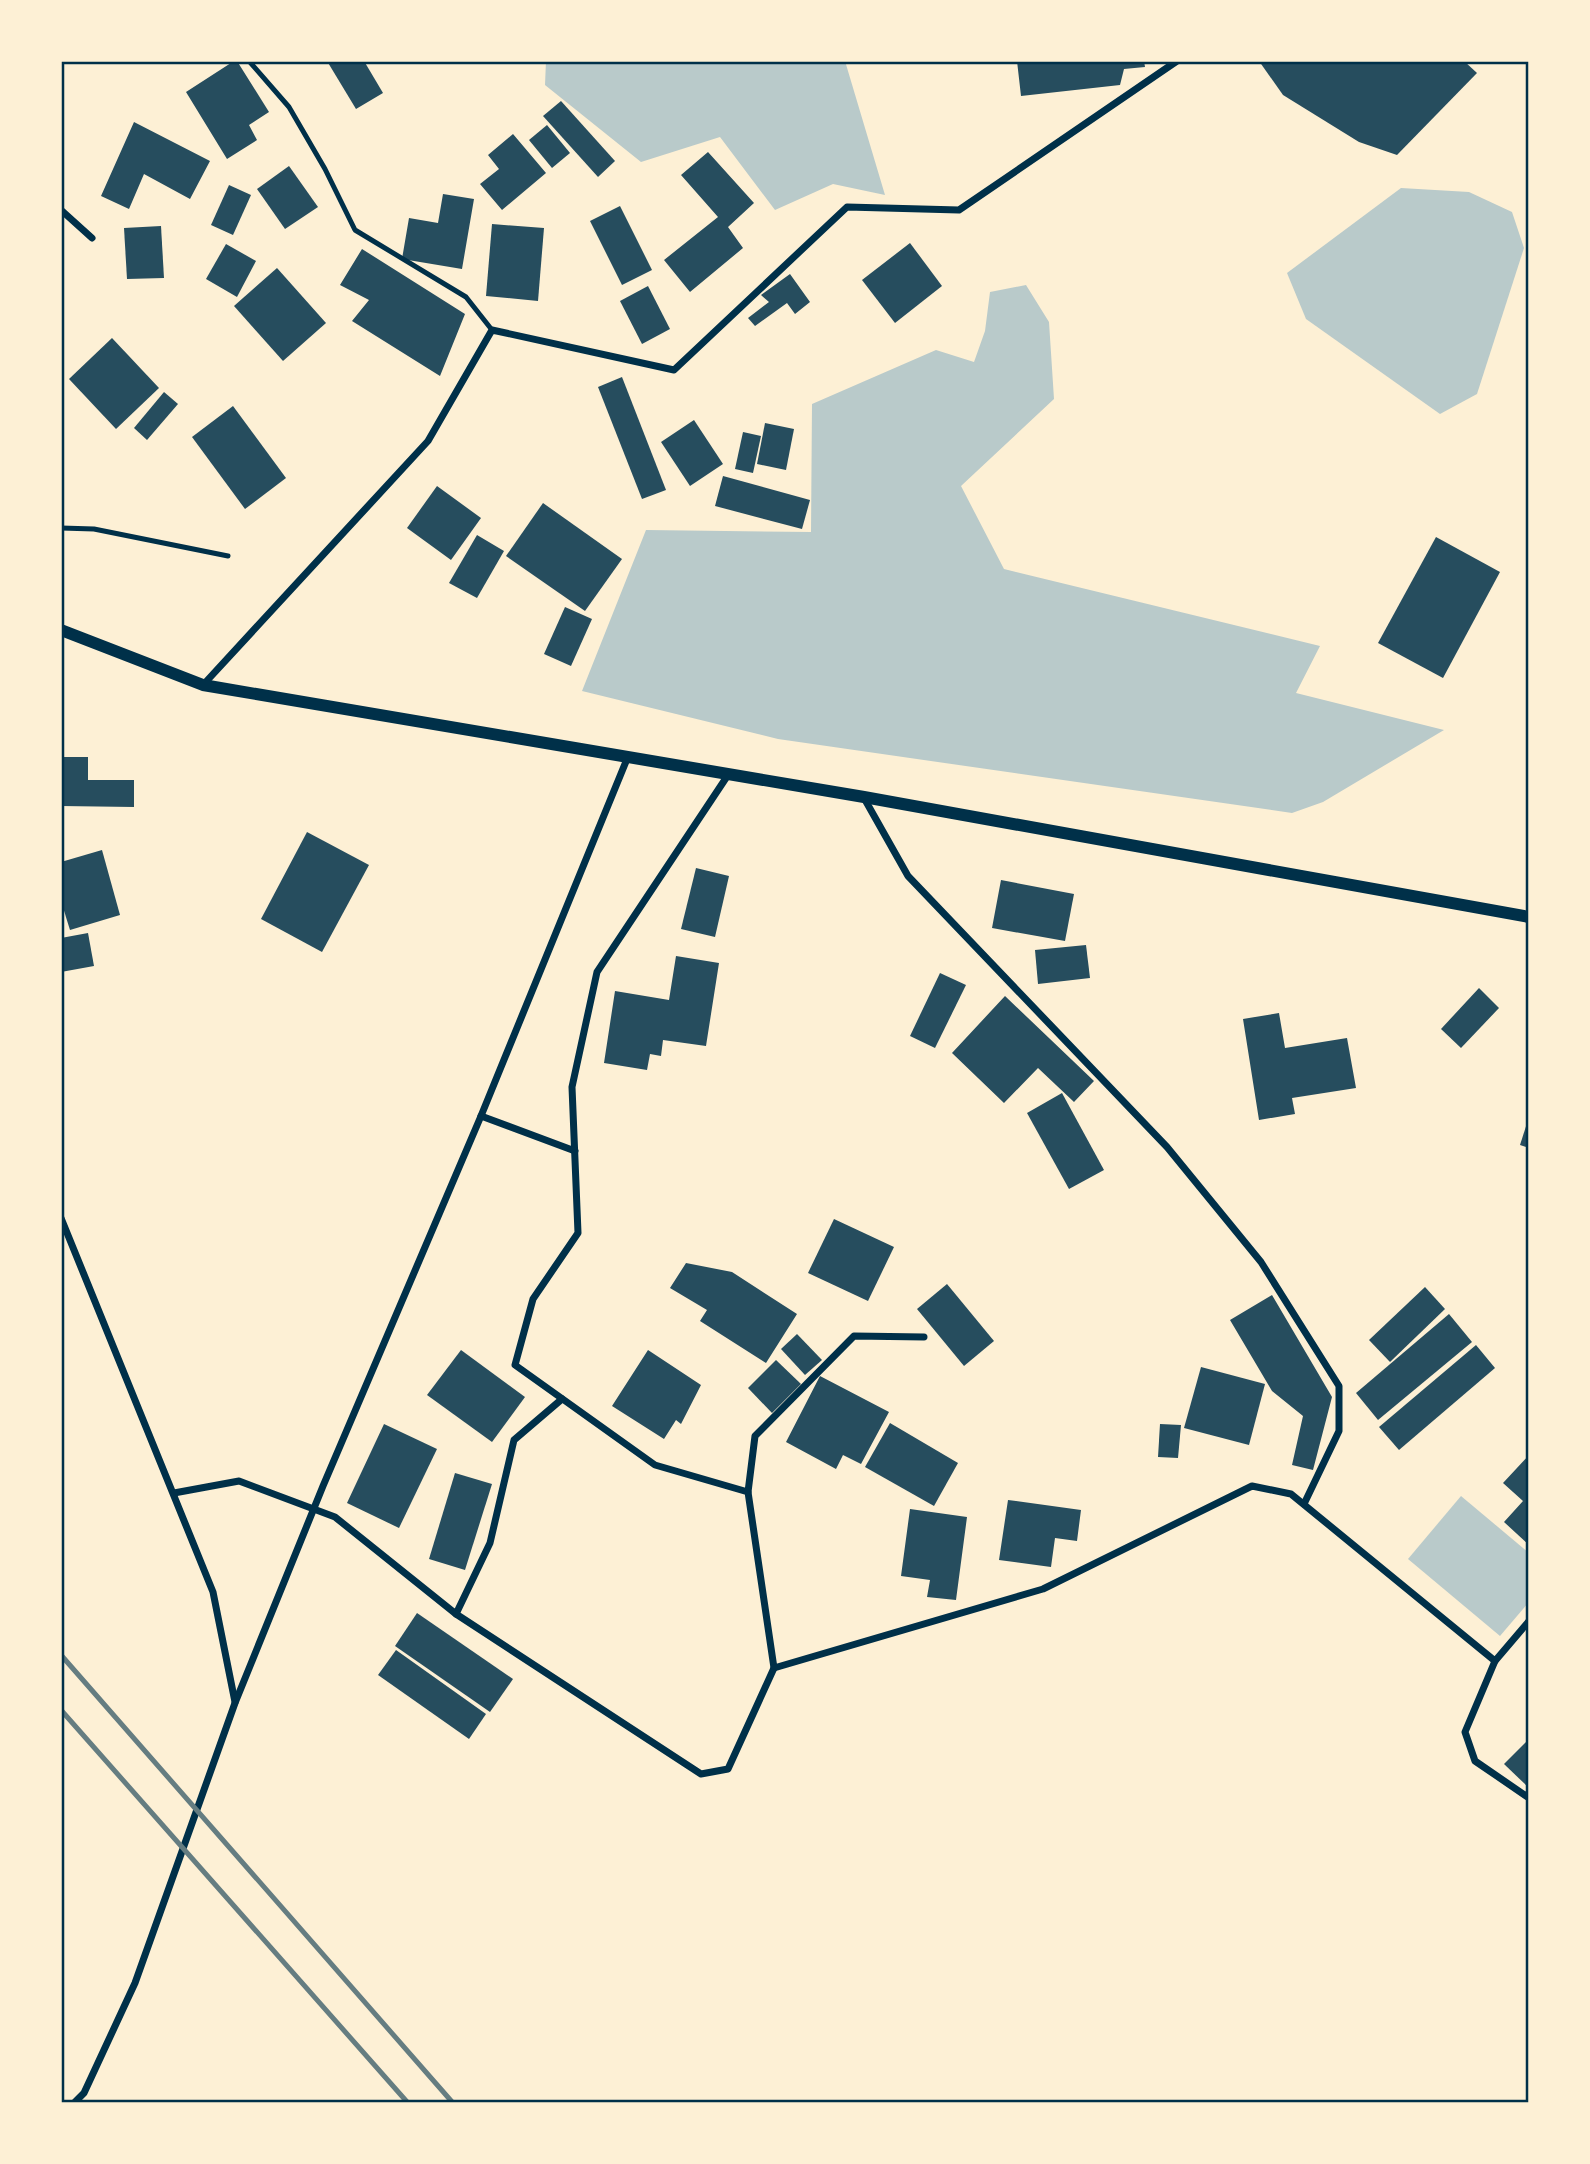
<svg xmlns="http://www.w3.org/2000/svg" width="1590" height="2164" viewBox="0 0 1590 2164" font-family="Signika,sans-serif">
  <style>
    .green { fill: #b9caca }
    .building { fill: #264d5e }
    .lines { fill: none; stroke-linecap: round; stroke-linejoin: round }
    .service { stroke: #003049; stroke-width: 5 }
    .minor { stroke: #003049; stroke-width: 7 }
    .tertiary { stroke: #003049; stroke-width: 12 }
    .rail { stroke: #657d81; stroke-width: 5 }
    .neatline { fill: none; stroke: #003049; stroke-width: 2.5 }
  </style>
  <rect width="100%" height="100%" fill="#fdf0d5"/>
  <g class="green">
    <path d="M546,61h299l40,134 -52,-11 -58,26 -55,-73 -79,25 -96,-77z"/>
    <path d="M1401,188l68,4 43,20 12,36 -47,146 -37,20 -134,-95 -19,-46z"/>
    <path d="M1026,285l23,37 5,77 -93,87 43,83 316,77 -24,47 148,37 -121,72 -31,11 -514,-74 -196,-48 64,-161 165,2 1,-128 124,-54 38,12 11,-31 5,-39z"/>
    <path d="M1461,1496l68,57v49l-29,34 -92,-77z"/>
  </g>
  <g class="building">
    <path d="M234,61h3l32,51 -20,13 8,15 -30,19 -41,-67z"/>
    <path d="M327,61h37l19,32 -27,16z"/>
    <path d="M1017,61h127l1,6 -21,2 -4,16 -99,11z"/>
    <path d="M1259,61h205l13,12 -80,82 -38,-13 -76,-47z"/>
    <path d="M561,101l54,60 -17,16 -55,-61z"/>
    <path d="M134,122l76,39 -20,38 -46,-25 -15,35 -28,-13z"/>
    <path d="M547,125l23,28 -18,15 -23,-28z"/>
    <path d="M513,134l33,39 -44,37 -22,-26 19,-15 -11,-14z"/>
    <path d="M708,152l46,51 -26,24 15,21 -53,44 -26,-32 54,-43 -37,-42z"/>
    <path d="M289,166l29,41 -33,22 -28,-40z"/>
    <path d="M229,185l22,10 -18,40 -22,-10z"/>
    <path d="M443,194l31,5 -12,70 -60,-10 7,-41 29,5z"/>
    <path d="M620,206l32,64 -30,15 -32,-64z"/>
    <path d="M492,224l52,4 -6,73 -52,-5z"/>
    <path d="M161,226l3,52 -37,1 -3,-51z"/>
    <path d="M910,243l32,43 -47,37 -33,-43z"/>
    <path d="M226,244l30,17 -19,36 -31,-18z"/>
    <path d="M362,249l103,65 -25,62 -88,-55 17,-21 -29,-15z"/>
    <path d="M277,268l49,55 -43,38 -49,-55z"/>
    <path d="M790,274l20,28 -15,12 -8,-11 -32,23 -7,-8 21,-16 -8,-7z"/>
    <path d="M648,286l22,43 -28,15 -22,-43z"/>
    <path d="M112,338l47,50 -43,41 -47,-50z"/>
    <path d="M622,377l44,113 -24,9 -44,-112z"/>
    <path d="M164,392l14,12 -31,36 -13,-12z"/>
    <path d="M233,406l53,72 -41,31 -53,-72z"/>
    <path d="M694,420l29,44 -33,22 -29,-44z"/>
    <path d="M765,423l29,6 -8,41 -29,-6z"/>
    <path d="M743,432l18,4 -8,37 -18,-4z"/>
    <path d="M723,476l87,24 -8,29 -87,-23z"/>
    <path d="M437,486l44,32 -30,42 -44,-32z"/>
    <path d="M543,503l79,56 -37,52 -79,-55z"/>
    <path d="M477,535l27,16 -27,47 -28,-15z"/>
    <path d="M1436,537l64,35 -57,106 -65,-35z"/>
    <path d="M565,607l27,12 -21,47 -27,-12z"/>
    <path d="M61,757h27v23h46v27l-73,-1z"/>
    <path d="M307,832l62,33 -47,87 -61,-33z"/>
    <path d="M102,850l18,65 -50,15 -9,-29v-39z"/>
    <path d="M696,868l33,8 -14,61 -34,-8z"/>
    <path d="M1001,880l73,14 -9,47 -73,-13z"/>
    <path d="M88,933l6,33 -33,6v-34z"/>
    <path d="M1086,945l4,33 -52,6 -3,-34z"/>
    <path d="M676,956l43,7 -13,83 -43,-6 -2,16 -11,-2 -3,16 -43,-7 11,-72 54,9z"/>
    <path d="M940,973l26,12 -31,63 -25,-12z"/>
    <path d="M1479,988l20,20 -38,40 -20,-19z"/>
    <path d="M1005,996l89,85 -20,21 -36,-34 -34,35 -52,-50z"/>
    <path d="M1279,1013l6,35 62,-10 9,50 -64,10 3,16 -36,6 -16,-101z"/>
    <path d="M1062,1093l42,77 -35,19 -42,-76z"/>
    <path d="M1528,1120h1v28l-9,-3z"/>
    <path d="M834,1219l60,28 -26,54 -60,-28z"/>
    <path d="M686,1263l46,9 65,42 -31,49 -66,-42 7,-11 -37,-22z"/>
    <path d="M947,1284l47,57 -30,25 -47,-57z"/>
    <path d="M1425,1287l20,22 -55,53 -21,-22z"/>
    <path d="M1272,1295l60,102 -19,73 -21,-5 11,-49 -31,-25 -42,-71z"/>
    <path d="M1449,1314l23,28 -94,78 -22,-27z"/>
    <path d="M797,1334l25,26 -17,15 -24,-26z"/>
    <path d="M1476,1345l19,23 -96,82 -20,-23z"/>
    <path d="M461,1350l64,47 -33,45 -65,-47z"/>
    <path d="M648,1350l53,35 -20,39 -5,-4 -12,19 -52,-33z"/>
    <path d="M776,1360l25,24 -29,29 -24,-25z"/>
    <path d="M1201,1367l64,17 -16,61 -65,-17z"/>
    <path d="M820,1376l69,36 -28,52 -18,-9 -7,14 -50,-27z"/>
    <path d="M890,1423l68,40 -24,43 -69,-39z"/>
    <path d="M384,1424l53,25 -38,79 -52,-25z"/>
    <path d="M1160,1424l21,1 -3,33 -20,-1z"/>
    <path d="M1529,1455v90l-25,-23 19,-21 -20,-18z"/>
    <path d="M455,1473l37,11 -27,86 -36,-11z"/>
    <path d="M1008,1500l73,10 -4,31 -22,-3 -4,29 -52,-7z"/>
    <path d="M910,1509l57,8 -11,83 -29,-3 3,-17 -29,-4z"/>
    <path d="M417,1613l96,66 -23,33 -95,-66z"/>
    <path d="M396,1650l90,64 -17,25 -91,-64z"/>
    <path d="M1529,1739v49l-25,-24z"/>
  </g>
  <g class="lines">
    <g class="service">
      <path d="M249,61l40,46 36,62 30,61 111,67 26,33"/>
      <path d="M61,528l33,1 134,27"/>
    </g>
    <g class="minor">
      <path d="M61,210l31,28"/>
      <path d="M203,685l225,-244 64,-111 182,40 173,-163 112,3 218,-149"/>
      <path d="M728,775l-131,197 -25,115 6,146 -45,66 -18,66 140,100 93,27 26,176 269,-79 209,-103 39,8 204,167 34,-40"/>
      <path d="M864,798l44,78 259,271 94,115 78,124v45l-35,73"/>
      <path d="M481,1116l94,35"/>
      <path d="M61,1218l152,374 22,110"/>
      <path d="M748,1492l7,-56 99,-100 70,1"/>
      <path d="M174,1493l65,-12 96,36 121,97 34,-71 24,-103 48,-41"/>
      <path d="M456,1614l245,160 27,-5 46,-101"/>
      <path d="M1495,1661l-30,71 10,29 54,37"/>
      <path d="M74,2103l10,-10 51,-110 100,-280 88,-217 158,-370 146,-357"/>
    </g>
    <path class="tertiary" d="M61,630l142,55 661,112 665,120"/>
    <g class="rail">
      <path d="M61,1655l392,448"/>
      <path d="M61,1710l347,393"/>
    </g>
  </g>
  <rect width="1590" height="2164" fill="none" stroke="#fdf0d5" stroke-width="126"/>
  <rect x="63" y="63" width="1464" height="2038" class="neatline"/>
</svg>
